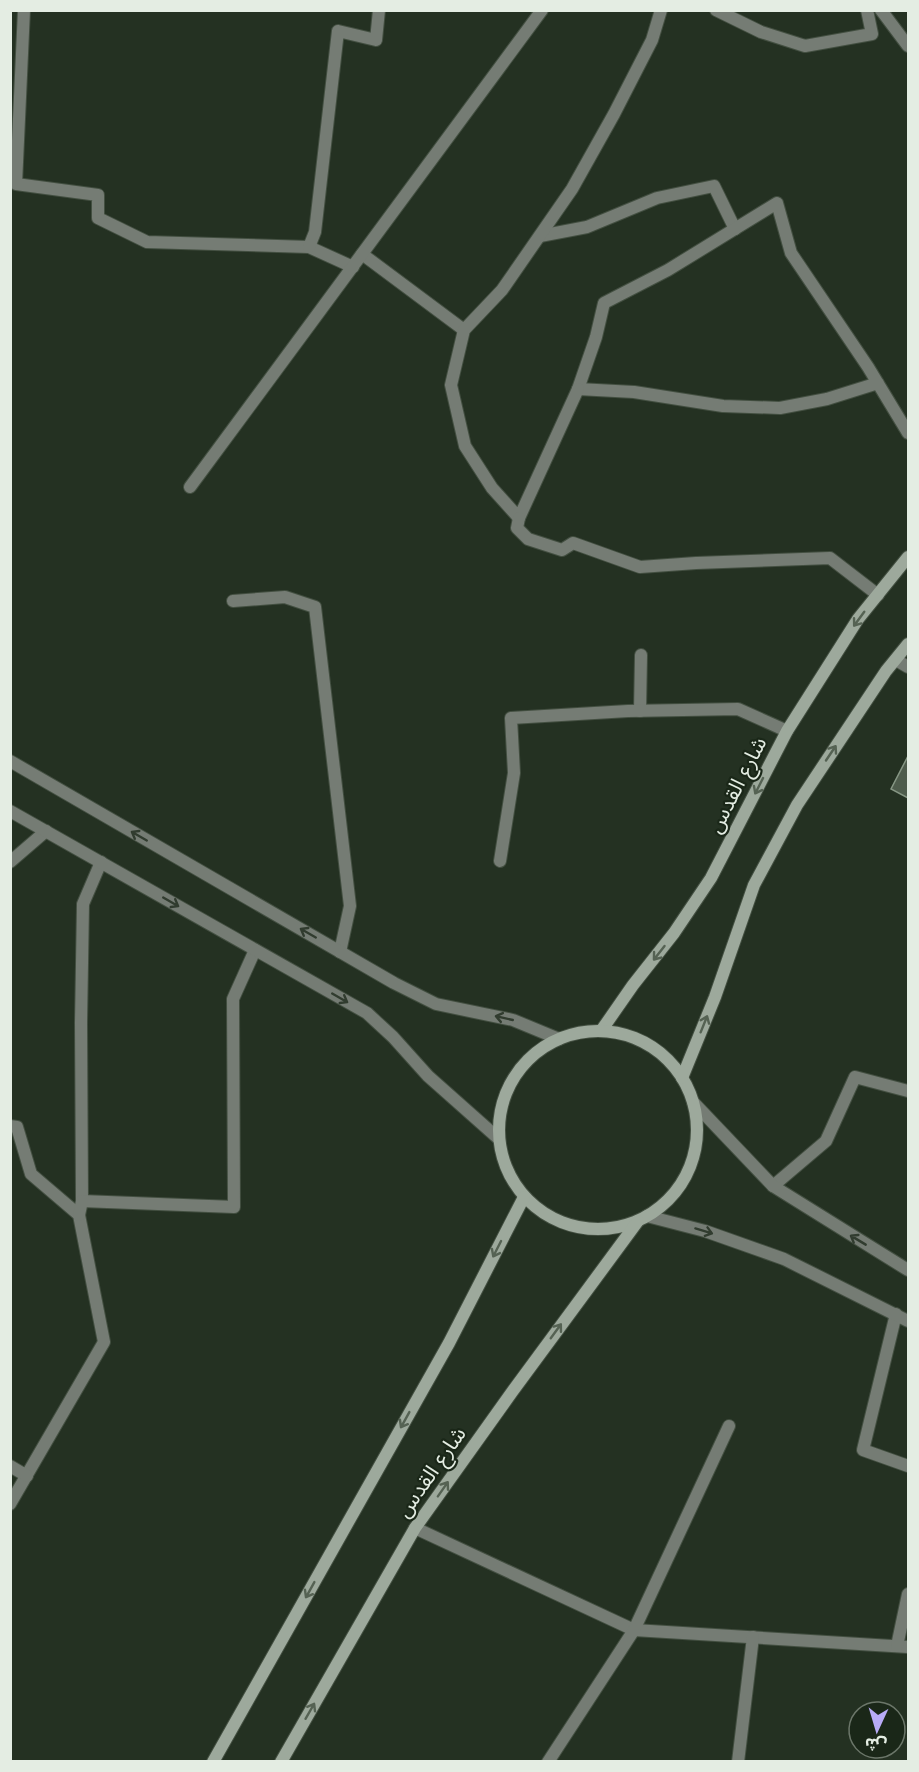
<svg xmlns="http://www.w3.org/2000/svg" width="919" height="1772" viewBox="0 0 919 1772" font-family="Jost,'Noto Sans Arabic',sans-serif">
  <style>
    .building { fill: #4e5c4c; stroke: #869684; stroke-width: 1.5 }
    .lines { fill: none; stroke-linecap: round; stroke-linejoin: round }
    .minor-casing { stroke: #434f41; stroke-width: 14 }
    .tertiary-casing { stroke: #434f41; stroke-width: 14 }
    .secondary-casing { stroke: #434f41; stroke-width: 14 }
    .minor { stroke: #757c74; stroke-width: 12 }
    .tertiary { stroke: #757c74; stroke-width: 12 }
    .secondary { stroke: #9da99c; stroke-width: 12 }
    .oneway { stroke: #556253 }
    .oneway2 { stroke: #313c2f }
    .labels { text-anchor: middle; stroke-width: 4.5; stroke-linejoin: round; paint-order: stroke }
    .street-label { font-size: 21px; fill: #e4ede3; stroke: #1a2718 }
  </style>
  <rect width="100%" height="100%" fill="#243122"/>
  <path class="building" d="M908,756v42l-17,-9z"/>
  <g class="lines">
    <g class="minor-casing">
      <g id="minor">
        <path d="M24,10l-8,174 82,11v23l49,24 162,5 44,20"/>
        <path d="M716,10l45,22 44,14 67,-12 -5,-24"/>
        <path d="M881,10l27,36"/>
        <path d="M540,236l47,-9 70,-29 57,-12 21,43"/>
        <path d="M309,247l6,-15 23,-201 38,9 3,-30"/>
        <path d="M362,254l102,76"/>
        <path d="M878,383l-51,16 -47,9 -57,-2 -89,-14 -56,-3 18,-52 8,-34 64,-33 109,-67 14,50 77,114 40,66"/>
        <path d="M578,389l-59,129 -27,-30 -27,-42 -14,-61 13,-55 38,-40 70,-101 42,-75 38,-74 9,-30"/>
        <path d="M190,487l352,-477"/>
        <path d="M519,518l-2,10 11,11 34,11 11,-7 67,24 56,-4 134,-5 48,37"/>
        <path d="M233,601l52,-4 30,10 35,299 -10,46"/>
        <path d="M896,660l12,7"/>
        <path d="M640,711l1,-56"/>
        <path d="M500,861l14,-88 -3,-55 117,-7 110,-2 49,22"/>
        <path d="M10,862l36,-31"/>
        <path d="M10,1126l7,1 14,47 48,41 25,127 -94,162"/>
        <path d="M773,1186l53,-45 29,-64 53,14"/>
        <path d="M82,1201l-1,-178 2,-119 18,-42"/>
        <path d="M79,1215l3,-14 152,6 -1,-208 22,-49"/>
        <path d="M896,1314l-33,136 45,16"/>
        <path d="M10,1466l17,10"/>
        <path d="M415,1528l219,102 274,17"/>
        <path d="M897,1646l11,-52"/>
        <path d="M548,1762l86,-132 95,-204"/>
        <path d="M738,1762l15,-125"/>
      </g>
    </g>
    <g class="tertiary-casing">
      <g id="tertiary">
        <path d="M10,761l384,222 42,21 77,16 46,19"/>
        <path d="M10,811l357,202 26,24 35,39 71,63"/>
        <path d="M693,1102l80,84 135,84"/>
        <path d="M647,1216l58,15 79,28 124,62"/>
      </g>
    </g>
    <g class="secondary-casing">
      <g id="secondary">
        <path d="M601,1031l32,-46 41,-52 37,-55 76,-147 71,-112 50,-62"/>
        <circle cx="598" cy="1130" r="99"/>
        <path d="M682,1078l33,-81 39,-112 43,-80 89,-134 22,-27"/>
        <path d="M213,1762l236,-419 75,-146"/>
        <path d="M281,1762l134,-234 97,-136 126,-171"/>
      </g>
    </g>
    <use href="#minor" class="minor"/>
    <use href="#tertiary" class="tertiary"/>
    <use href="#secondary" class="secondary"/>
  </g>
  <defs><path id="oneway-shaft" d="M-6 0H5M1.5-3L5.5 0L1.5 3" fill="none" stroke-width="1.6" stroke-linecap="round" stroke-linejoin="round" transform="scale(1.5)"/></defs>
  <g class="oneway">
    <use href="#oneway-shaft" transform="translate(859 619) rotate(126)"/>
    <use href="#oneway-shaft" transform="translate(831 753) rotate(-56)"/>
    <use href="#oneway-shaft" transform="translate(759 786) rotate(117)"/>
    <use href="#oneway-shaft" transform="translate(659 953) rotate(128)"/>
    <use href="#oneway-shaft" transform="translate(704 1024) rotate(-68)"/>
    <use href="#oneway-shaft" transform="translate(497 1249) rotate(117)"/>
    <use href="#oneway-shaft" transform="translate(556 1331) rotate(-54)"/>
    <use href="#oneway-shaft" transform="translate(405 1420) rotate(119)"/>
    <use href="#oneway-shaft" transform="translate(443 1489) rotate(-55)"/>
    <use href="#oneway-shaft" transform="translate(310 1590) rotate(119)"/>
    <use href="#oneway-shaft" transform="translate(310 1711) rotate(-60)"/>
  </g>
  <g class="oneway2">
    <use href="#oneway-shaft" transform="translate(139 836) rotate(-150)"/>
    <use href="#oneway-shaft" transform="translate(171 902) rotate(30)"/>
    <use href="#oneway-shaft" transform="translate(308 933) rotate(-150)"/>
    <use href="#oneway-shaft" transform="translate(340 998) rotate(30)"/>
    <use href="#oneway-shaft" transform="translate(504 1018) rotate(-167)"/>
    <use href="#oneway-shaft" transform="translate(704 1231) rotate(17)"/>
    <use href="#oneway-shaft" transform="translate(858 1240) rotate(-149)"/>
  </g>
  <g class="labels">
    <g class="street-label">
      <text transform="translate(737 785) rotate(-63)" y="7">شارع القدس</text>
      <text transform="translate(431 1472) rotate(-55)" y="7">شارع القدس</text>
    </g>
  </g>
  <rect width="919" height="1772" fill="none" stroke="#e4ede3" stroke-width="24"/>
  <g transform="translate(877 1730) rotate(184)"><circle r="28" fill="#1a2718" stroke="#6b7669" stroke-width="1.5"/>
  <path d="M0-4.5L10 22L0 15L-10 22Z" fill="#b8abf7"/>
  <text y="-9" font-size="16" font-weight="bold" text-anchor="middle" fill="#e4ede3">ش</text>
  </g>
</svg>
